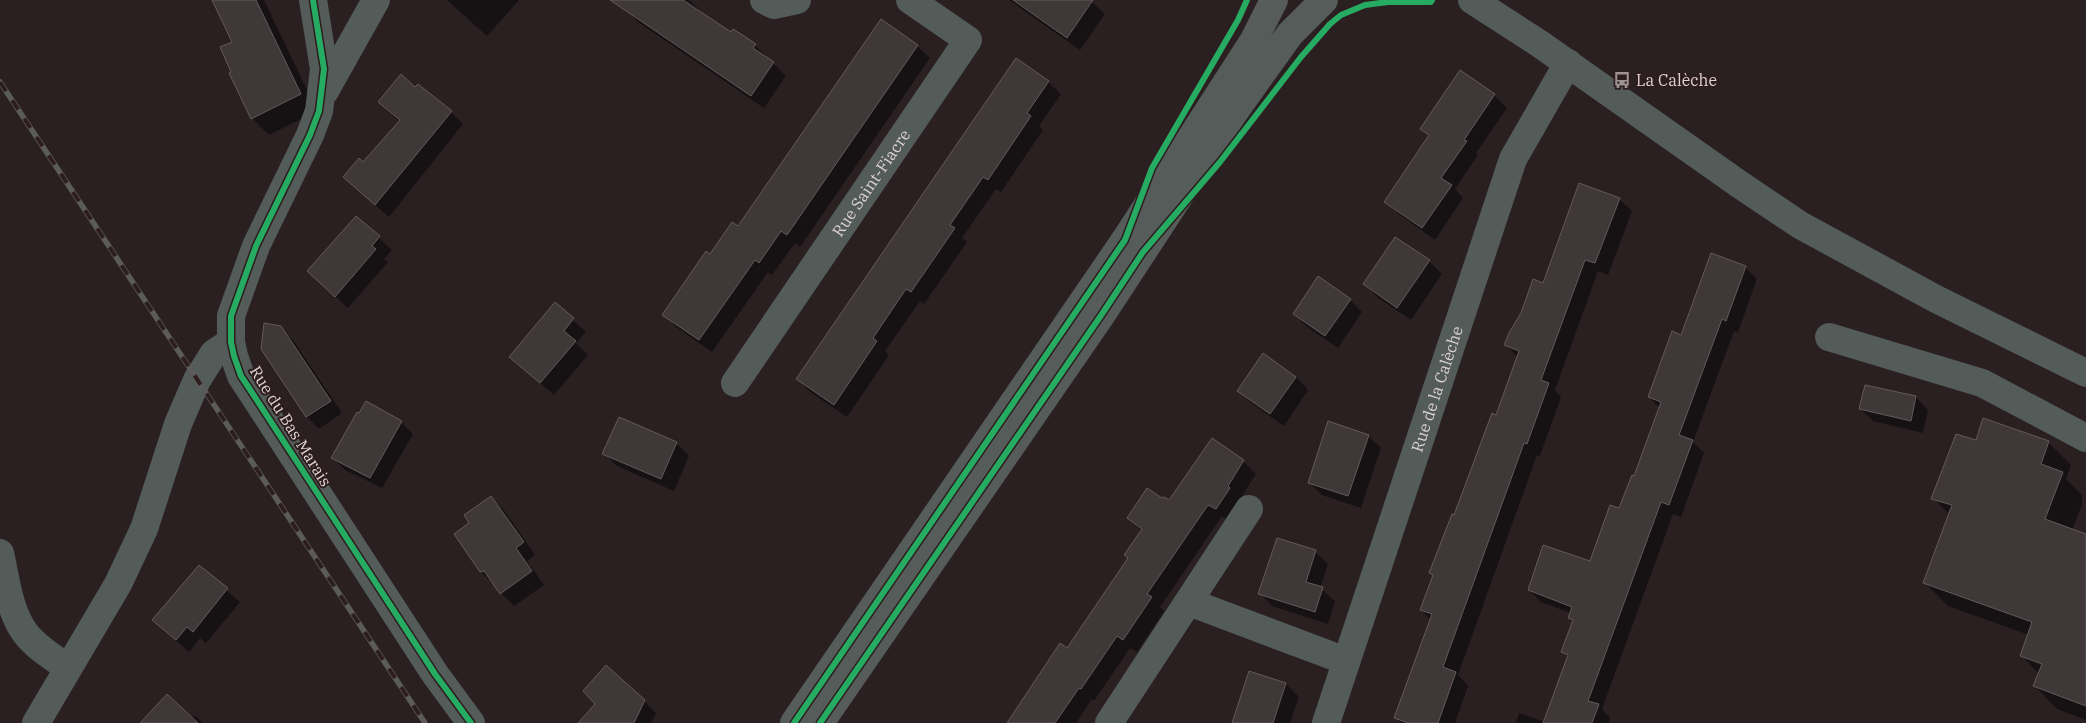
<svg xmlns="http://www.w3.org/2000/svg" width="2086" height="723" viewBox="0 0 2086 723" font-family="'IBM Plex Serif',serif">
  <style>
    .shadow { fill: #0007 }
    .building { fill: #3f3738; stroke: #635a5b }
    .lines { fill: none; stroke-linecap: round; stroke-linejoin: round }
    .minor { stroke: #545c59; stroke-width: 28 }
    .major { stroke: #555c59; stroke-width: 28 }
    .rail-casing { stroke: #5b5b59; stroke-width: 5.5 }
    .rail { stroke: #2d1d1e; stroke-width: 4; stroke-dasharray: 11; stroke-linecap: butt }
    .cycleway-casing { stroke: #2d1d1e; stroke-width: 9 }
    .cycleway { stroke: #26ab63; stroke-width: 6 }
    .labels { text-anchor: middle; stroke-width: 4; stroke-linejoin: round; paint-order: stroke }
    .poi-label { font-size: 16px; fill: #ddd1d2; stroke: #2d1d1e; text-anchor: start }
    .street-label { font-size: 16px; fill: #ddd1d2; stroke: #2d1d1e }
  </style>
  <rect width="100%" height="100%" fill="#2a2022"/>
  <g class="shadow">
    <path d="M218,0h45l2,2 52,109 -48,24 -17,-17 -18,-75z"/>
    <path d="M447,0h72l-32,36z"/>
    <path d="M623,0h66l15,14 27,20 24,11 31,31 -22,32 -126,-86 -12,-13z"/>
    <path d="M1009,0h81l15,14 -25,36z"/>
    <path d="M917,46l13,12 -130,189 -5,-4 -23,32 -4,-3 -56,80 -36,-25 -12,-12 47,-59z"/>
    <path d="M1460,72l34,23 13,13 -31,45 2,2 -23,34 8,9 -28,42 -36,-26 -13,-12 44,-65 -8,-8z"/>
    <path d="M1048,82l13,12 -22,32 4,4 -42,62 -5,-3 -34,49 5,4 -43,62 -4,-3 -35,50 4,4 -42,62 -37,-25 -12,-13z"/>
    <path d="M416,89l35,23 12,12 -74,93 -32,-28 6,-25 37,-42 -21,-20z"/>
    <path d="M1619,199l13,12 -24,64 -10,-4 -43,119 6,7 -21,59 -3,-1 -79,220 10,11 -13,37h-54l-5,-6 35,-97 -10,-10 13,-33 -4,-4 67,-157 21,-59 -12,-12 38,-61z"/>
    <path d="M356,217l36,33 -8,9 4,3 -40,46 -27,-24z"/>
    <path d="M1395,238l34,23 13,13 -31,46 -34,-23 -13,-13z"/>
    <path d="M1745,267l12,12 -19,53 -4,-1 -41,111 11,11 -23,64 -8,-3 -71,195 8,9 -1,5h-93l3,-10 26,9 23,-64 -5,-6 10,-30 -4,-4 2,-5 -30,-11 -12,-12 61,-27 45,-85 25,-70 -11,-11 32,-61z"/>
    <path d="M1350,300l12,12 -24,36 -31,-21 -13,-13z"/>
    <path d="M555,304l31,28 -10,11 12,12 -34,40 -44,-38z"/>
    <path d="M280,327l13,13 49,73 -23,16 -12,-12 -45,-68z"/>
    <path d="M1296,377l12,13 -24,36 -33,-23 -13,-12z"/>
    <path d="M1916,397l12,13 -5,23 -50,-12 -13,-12z"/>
    <path d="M619,418l57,25 13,13 -15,35 -57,-25 -13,-13z"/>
    <path d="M401,422l12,12 -31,54 -37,-18 -12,-12z"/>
    <path d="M1368,436l13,12 -20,60 -39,-13 -13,-12z"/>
    <path d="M1212,439l31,22 13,13 -16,25 2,2 -13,20 -7,-5 -62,91 4,4 -27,41 -7,-4 -36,53 -2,-2 -16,24h-68l60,-74 61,-90 13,-28 -13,-13 34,-18 6,2z"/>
    <path d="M1976,442h72l23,23 -5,14 16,16v10l-10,25 14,6v184l-29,-11 -22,-23 4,-12 -18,-19 8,-20 -81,-29 -23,-23 25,-68 -17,-17z"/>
    <path d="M491,498l13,12 31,45 -8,6 17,24 -30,21 -33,-34 -26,-38 16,-10z"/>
    <path d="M1315,552l13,12 -8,24 15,13 -7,23 -56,-18 -12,-13z"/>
    <path d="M199,566l41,36 -34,41 -6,-5 -11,14 -36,-32z"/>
    <path d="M1261,676l25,8 13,13 -9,26h-41z"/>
    <path d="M644,701l12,12 -5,10h-71z"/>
    <path d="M196,716l7,7h-62l48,-6z"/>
  </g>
  <g class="building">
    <path d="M212,0h44l45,94 -50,25 -22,-46 2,-1 -11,-25 12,-5z"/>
    <path d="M610,0h73l48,32 2,-3 11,7 12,8 -3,4 21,14 -23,34z"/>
    <path d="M1013,0h80l-26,38z"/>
    <path d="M881,19l37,26 -131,190 -6,-4 -22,32 -4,-3 -56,80 -37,-25 44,-64 4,3 22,-32 6,4z"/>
    <path d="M1016,58l33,23 -22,32 4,3 -43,64 -5,-3 -33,48 5,3 -44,64 -5,-3 -33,49 4,3 -43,64 -38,-26z"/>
    <path d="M1460,70l35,24 -31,46 3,1 -26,37 11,7 -30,43 -38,-26 45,-67 -9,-6z"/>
    <path d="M401,74l14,13 3,-3 34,27 -77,94 -32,-28 16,-19 4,4 37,-42 -22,-18z"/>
    <path d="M1579,183l41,15 -25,65 -10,-3 -44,120 8,3 -22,61 -3,-1 -81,224 13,5 -18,51h-30l-14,-5 38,-104 -12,-4 13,-35 -4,-2 23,-59 2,1 38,-102 4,2 23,-64 -15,-6 5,-12 12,-20 12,-34 10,4z"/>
    <path d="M356,216l24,20 -8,10 4,3 -41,48 -28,-26z"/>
    <path d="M1395,237l35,23 -33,48 -34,-24z"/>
    <path d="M1711,253l35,13 -20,55 -4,-2 -43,116 14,5 -24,65 -8,-3 -73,199 11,3 -7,19h-49l25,-68 -7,-3 12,-32 -5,-2 4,-11 -44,-17 15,-45 47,16 20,-56 9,3 13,-33 2,1 27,-74 -13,-5 24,-66 9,4z"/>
    <path d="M1318,276l33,23 -26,37 -32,-22z"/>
    <path d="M555,302l19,16 -10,13 12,10 -36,42 -31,-26z"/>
    <path d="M264,323l17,3 50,75 -25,16 -45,-68z"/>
    <path d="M1263,353l33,24 -26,37 -33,-23z"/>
    <path d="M1865,385l51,11 -5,25 -52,-12z"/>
    <path d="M366,401l36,20 -32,57 -39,-20 26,-46 2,1z"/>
    <path d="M619,417l58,25 -16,37 -59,-25z"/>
    <path d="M1983,418l66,23 -8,23 22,8 -18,47 41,15v172l-53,-20 9,-22 -22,-8 12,-34 -109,-39 29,-78 -21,-6 25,-65 20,6z"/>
    <path d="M1328,421l41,14 -21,61 -40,-13z"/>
    <path d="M1212,438l32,22 -16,26 2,2 -14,21 -8,-4 -61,89 5,3 -29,43 -6,-4 -36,53 -2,-1 -24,35h-48l53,-80 7,5 61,-90 -4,-3 18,-26 -15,-11 20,-30 15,10 2,-1 5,3z"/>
    <path d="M491,496l33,46 -8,6 16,23 -32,23 -16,-23 -4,1 -26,-38 15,-11 -5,-8z"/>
    <path d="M1277,538l39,12 -10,32 17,5 -8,25 -57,-18z"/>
    <path d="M199,565l29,23 -35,44 -6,-5 -11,13 -24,-20z"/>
    <path d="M606,665l39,35 -11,23h-56l17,-19 -12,-13z"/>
    <path d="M1249,671l37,12 -13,40h-41z"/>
    <path d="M167,694l31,29h-58z"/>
  </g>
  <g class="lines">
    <g class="minor">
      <path d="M313,0l11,69 -5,42 -9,24 -54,111 -25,70v26l3,14 7,20 8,12 186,286 36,49"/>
      <path d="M764,0l10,5 23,-5"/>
      <path d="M1472,0l68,44 199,140 61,41 136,74 150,74"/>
      <path d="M325,91l51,-91"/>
      <path d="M1829,337l153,46 104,55"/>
      <path id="s1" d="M735,383l233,-343 -58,-40"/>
      <path d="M0,553c6,26 9,59 26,81 11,14 28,24 42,34"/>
      <path d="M1189,602l157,59"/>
      <path d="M36,723l82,-139 26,-55 34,-105 19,-44 17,-27 17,-11"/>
      <path d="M1109,723l140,-214"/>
      <path id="s2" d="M1326,723l187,-564 55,-96"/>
    </g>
    <g class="major">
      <path d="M794,723l331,-483 129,-200 20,-40"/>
      <path d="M820,723l282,-409 133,-203 55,-77 34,-34"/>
    </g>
    <g class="rail-casing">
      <path id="rail" d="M0,82l425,641"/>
    </g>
    <use href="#rail" class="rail"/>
    <g class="cycleway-casing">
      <g id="cycleway">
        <path d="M313,0l11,69 -5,42 -9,24 -54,111 -25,70v26l3,14 7,20 8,12 186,286 36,49"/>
        <path d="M794,723l331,-483 27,-72 86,-148 9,-20"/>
        <path d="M820,723l282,-409 41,-62 77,-90 81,-105 29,-33 11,-9 24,-10 23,-3h43l1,-2"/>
      </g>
    </g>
    <use href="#cycleway" class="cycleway"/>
  </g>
  <defs>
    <g id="bus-bare" transform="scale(1.35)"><path d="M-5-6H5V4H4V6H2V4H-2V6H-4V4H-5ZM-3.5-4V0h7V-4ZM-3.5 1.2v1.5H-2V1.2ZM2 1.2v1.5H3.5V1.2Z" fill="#9e9394" stroke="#2d1d1e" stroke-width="2.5" paint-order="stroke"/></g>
  </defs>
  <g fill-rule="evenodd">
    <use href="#bus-bare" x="1622" y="80"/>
  </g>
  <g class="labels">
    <g class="poi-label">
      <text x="1636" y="86">La Calèche</text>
    </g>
    <g class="street-label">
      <text dy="6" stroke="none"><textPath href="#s1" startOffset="242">Rue Saint-Fiacre</textPath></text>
      <text dy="6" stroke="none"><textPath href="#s2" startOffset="352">Rue de la Calèche</textPath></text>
      <text transform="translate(291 426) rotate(58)" y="6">Rue du Bas Marais</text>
    </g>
  </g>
</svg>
